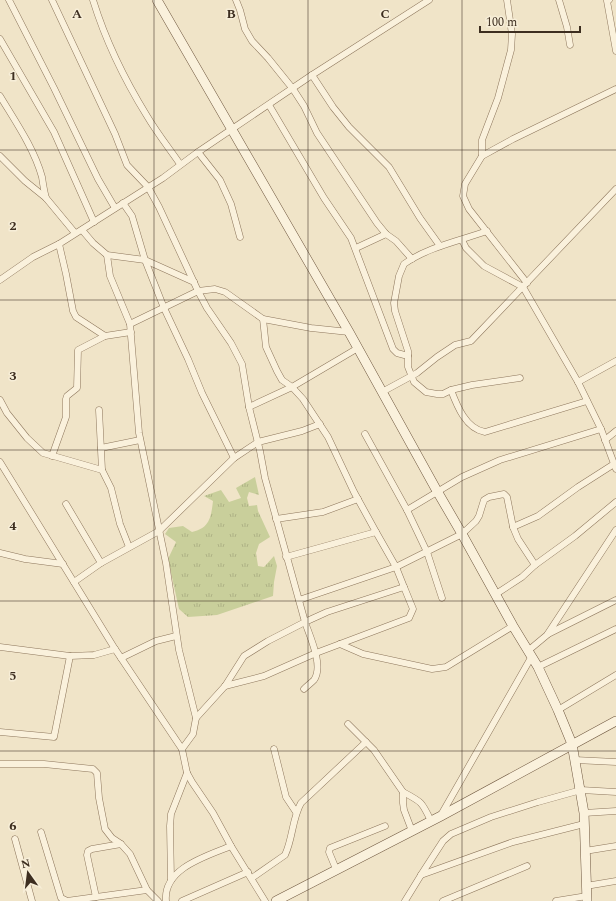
<svg xmlns="http://www.w3.org/2000/svg" width="616" height="901" viewBox="0 0 616 901" font-family="Spectral,serif">
  <style>
    .grass { fill: url(#grass-tufts) }
    .lines { fill: none; stroke-linecap: round; stroke-linejoin: round }
    .street-casing { stroke: #8d765c; stroke-width: 7 }
    .secondary-casing { stroke: #6f573f; stroke-width: 10 }
    .street { stroke: #faf1dc; stroke-width: 6 }
    .secondary { stroke: #faf1dc; stroke-width: 9 }
    .grid { fill: none; stroke: #3d2e20; stroke-width: 1; stroke-opacity: 0.55 }
    .grid-label { font-size: 13px; text-anchor: middle; font-weight: bold; fill: #3d2e20; stroke: #f7eed8; stroke-width: 3; stroke-linejoin: round; paint-order: stroke }
  </style>
  <defs>
    <pattern id="grass-tufts" width="24" height="20" patternUnits="userSpaceOnUse"><rect width="24" height="20" fill="#c9cf9b"/><path d="M3 7l-1-3M5 7V3M7 7l1-3M15 17l-1-3M17 17v-4M19 17l1-3" fill="none" stroke="#aeb285"/></pattern>
  </defs>
  <rect width="100%" height="100%" fill="#f0e4c8"/>
  <path class="grass" d="M255,477l4,18 -10,-3 -2,6 2,8 8,-1 1,6 12,26 -11,7 -3,9 2,13 6,1 10,-11 3,10 -3,16 -1,14 -56,19 -29,2 -9,-8 -11,-50 8,-17 -11,-8 4,-6 14,-2 9,6c18,-4 19,-15 21,-31l-9,-5 17,-6 8,12 12,-4 -5,-10z"/>
  <g class="lines">
    <g class="street-casing">
      <g id="street">
        <path d="M9,0l45,88 44,91 17,29"/>
        <path d="M52,0l63,134 12,31 21,22 11,20 39,84 9,17 24,35 11,21 7,43 11,44 5,27 40,144 -37,19 -24,15 -19,30 -29,32"/>
        <path d="M93,0c12,39 33,82 54,116 10,17 22,32 33,48"/>
        <path d="M236,0l4,10 5,19 7,12 16,17 25,31 11,17 13,27 60,90 9,11 10,7 16,18"/>
        <path d="M507,0l5,34 -1,16 -13,48 -16,42v16l31,-17 103,-50"/>
        <path d="M559,0l8,27 3,18"/>
        <path d="M609,0l-2,1 9,50"/>
        <path d="M0,39l54,93 40,90"/>
        <path d="M312,75l21,32 16,20 40,40 31,51 20,28"/>
        <path d="M0,96c15,25 34,52 42,81 1,7 2,14 4,21"/>
        <path d="M269,105l55,93 27,40 42,111 4,4 11,3"/>
        <path d="M198,152l22,28 11,24 9,33"/>
        <path d="M0,156l25,25 21,17 29,35"/>
        <path d="M482,156l-17,28 -2,12 6,13 58,74"/>
        <path d="M123,203l9,13 13,44 19,48 24,51 14,34 32,65"/>
        <path d="M82,230l11,13 14,12 38,5 49,22"/>
        <path d="M487,231c-28,10 -59,16 -83,33l-5,12 -5,27 1,8 13,40v16l6,15 12,10 11,2h6l8,-4 21,-5 48,-7"/>
        <path d="M462,240l4,8 18,18 39,21 55,95 23,47 15,40"/>
        <path d="M59,244l7,30 7,37 3,6 29,19 26,-4"/>
        <path d="M356,248l30,-14"/>
        <path d="M107,255l3,21 20,48 9,109 27,130 13,87 17,68 -3,16 -11,15"/>
        <path d="M0,280l33,-23 26,-13 104,-66 35,-26 114,-77 117,-75"/>
        <path d="M263,319l3,28 11,24 5,9 10,7 11,12 25,38 26,55 22,40 20,35 8,20 -77,25 -22,10c5,15 19,44 9,58 -3,3 -7,6 -10,9"/>
        <path d="M130,324l68,-33 17,-2 10,3 38,27 48,9 38,4"/>
        <path d="M578,382l38,-21"/>
        <path d="M451,390c6,16 15,39 34,42l102,-31"/>
        <path d="M382,392l35,-19 20,-16 18,-12 16,-4 145,-152"/>
        <path d="M0,400l7,13 20,25 16,15 59,17"/>
        <path d="M249,407l43,-20 66,-39"/>
        <path d="M99,410l3,60 9,18 9,36 9,23"/>
        <path d="M365,434l42,76"/>
        <path d="M605,440l11,-9"/>
        <path d="M101,448l39,-8"/>
        <path d="M52,456l14,-39v-18l1,-3 10,-8 1,-38 27,-14"/>
        <path d="M0,462l115,187 67,100 5,24 5,9 21,31 18,33 34,55"/>
        <path d="M66,504l35,59"/>
        <path d="M276,519l47,-7 35,-13"/>
        <path d="M513,527l25,-11 40,-29 36,-23"/>
        <path d="M0,553l25,6 38,5"/>
        <path d="M286,557l90,-25"/>
        <path d="M535,565l40,-29 41,-34"/>
        <path d="M74,582l27,-19 58,-32 75,-73 24,-16 44,-11 18,-7"/>
        <path d="M442,598l-15,-46 -20,-42 55,-33 38,-17 101,-31"/>
        <path d="M299,600l97,-33 66,-33 14,-13 3,-5 5,-16 5,-3 15,-3 3,3 6,30 5,12 17,26 -13,12 -26,17"/>
        <path d="M548,634l68,-34"/>
        <path d="M340,644l23,10 69,15 14,-2 67,-41"/>
        <path d="M0,647l70,9 24,-1 21,-6"/>
        <path d="M529,650l18,-15 69,-105"/>
        <path d="M121,658l35,-17 20,-5"/>
        <path d="M538,667l78,-38"/>
        <path d="M225,686l39,-10 52,-23 93,-35 4,-9 -9,-22"/>
        <path d="M558,710l58,-35"/>
        <path d="M348,724l26,26 29,42v11l1,7 8,21"/>
        <path d="M0,732l54,5 16,-81"/>
        <path d="M274,749l12,48 10,15"/>
        <path d="M575,760l41,2"/>
        <path d="M0,764h44l49,5 4,4 2,25 6,31 7,9 9,6 9,10 17,36 11,11"/>
        <path d="M403,792c19,10 19,10 28,29"/>
        <path d="M584,813l32,-2"/>
        <path d="M441,815l91,-159"/>
        <path d="M41,832l20,66 6,3 80,-11"/>
        <path d="M15,839l17,62"/>
        <path d="M585,851l31,-5"/>
        <path d="M336,869l-7,-17 1,-4 55,-22"/>
        <path d="M421,875l22,-34 8,-7 40,-17 47,-15 43,-12 35,2"/>
        <path d="M252,878l33,-23c8,-17 7,-36 16,-52l65,-61"/>
        <path d="M171,880l-1,-54 1,-12 16,-41"/>
        <path d="M586,886l30,-5"/>
        <path d="M96,897l-9,-42 1,-4 4,-2 29,-5"/>
        <path d="M166,901c-3,-33 41,-45 65,-55"/>
        <path d="M182,901l66,-29"/>
        <path d="M405,901l16,-26 92,-33 71,-18"/>
        <path d="M443,901l84,-35"/>
        <path d="M556,901l31,-5"/>
      </g>
    </g>
    <g class="secondary-casing">
      <g id="secondary">
        <path d="M157,0l192,332 88,159 25,43 51,92 25,41 20,43 14,34 12,69 3,88"/>
        <path d="M276,901l165,-85 175,-95"/>
      </g>
    </g>
    <use href="#street" class="street"/>
    <use href="#secondary" class="secondary"/>
  </g>
  <path class="grid" d="M154,0v901M308,0v901M462,0v901M0,150h616M0,300h616M0,450h616M0,601h616M0,751h616"/>
  <g class="grid-label">
    <text x="77" y="18">A</text>
    <text x="231" y="18">B</text>
    <text x="385" y="18">C</text>
    <text x="13" y="80">1</text>
    <text x="13" y="230">2</text>
    <text x="13" y="380">3</text>
    <text x="13" y="530">4</text>
    <text x="13" y="680">5</text>
    <text x="13" y="830">6</text>
  </g>
  <g transform="translate(28 873) rotate(346)" stroke="#f7eed8" stroke-width="3" paint-order="stroke">
  <path d="M0-3L7 15L0 10L-7 15Z" fill="#3d2e20"/>
  <text y="-6" font-size="11" font-weight="bold" text-anchor="middle" fill="#3d2e20">N</text>
  </g>
  <path d="M480 26v6h100v-6" fill="none" stroke="#3d2e20" stroke-width="2"/>
  <text x="486" y="26" font-size="12" fill="#3d2e20" stroke="#f7eed8" stroke-width="3" paint-order="stroke">100 m</text>
</svg>
